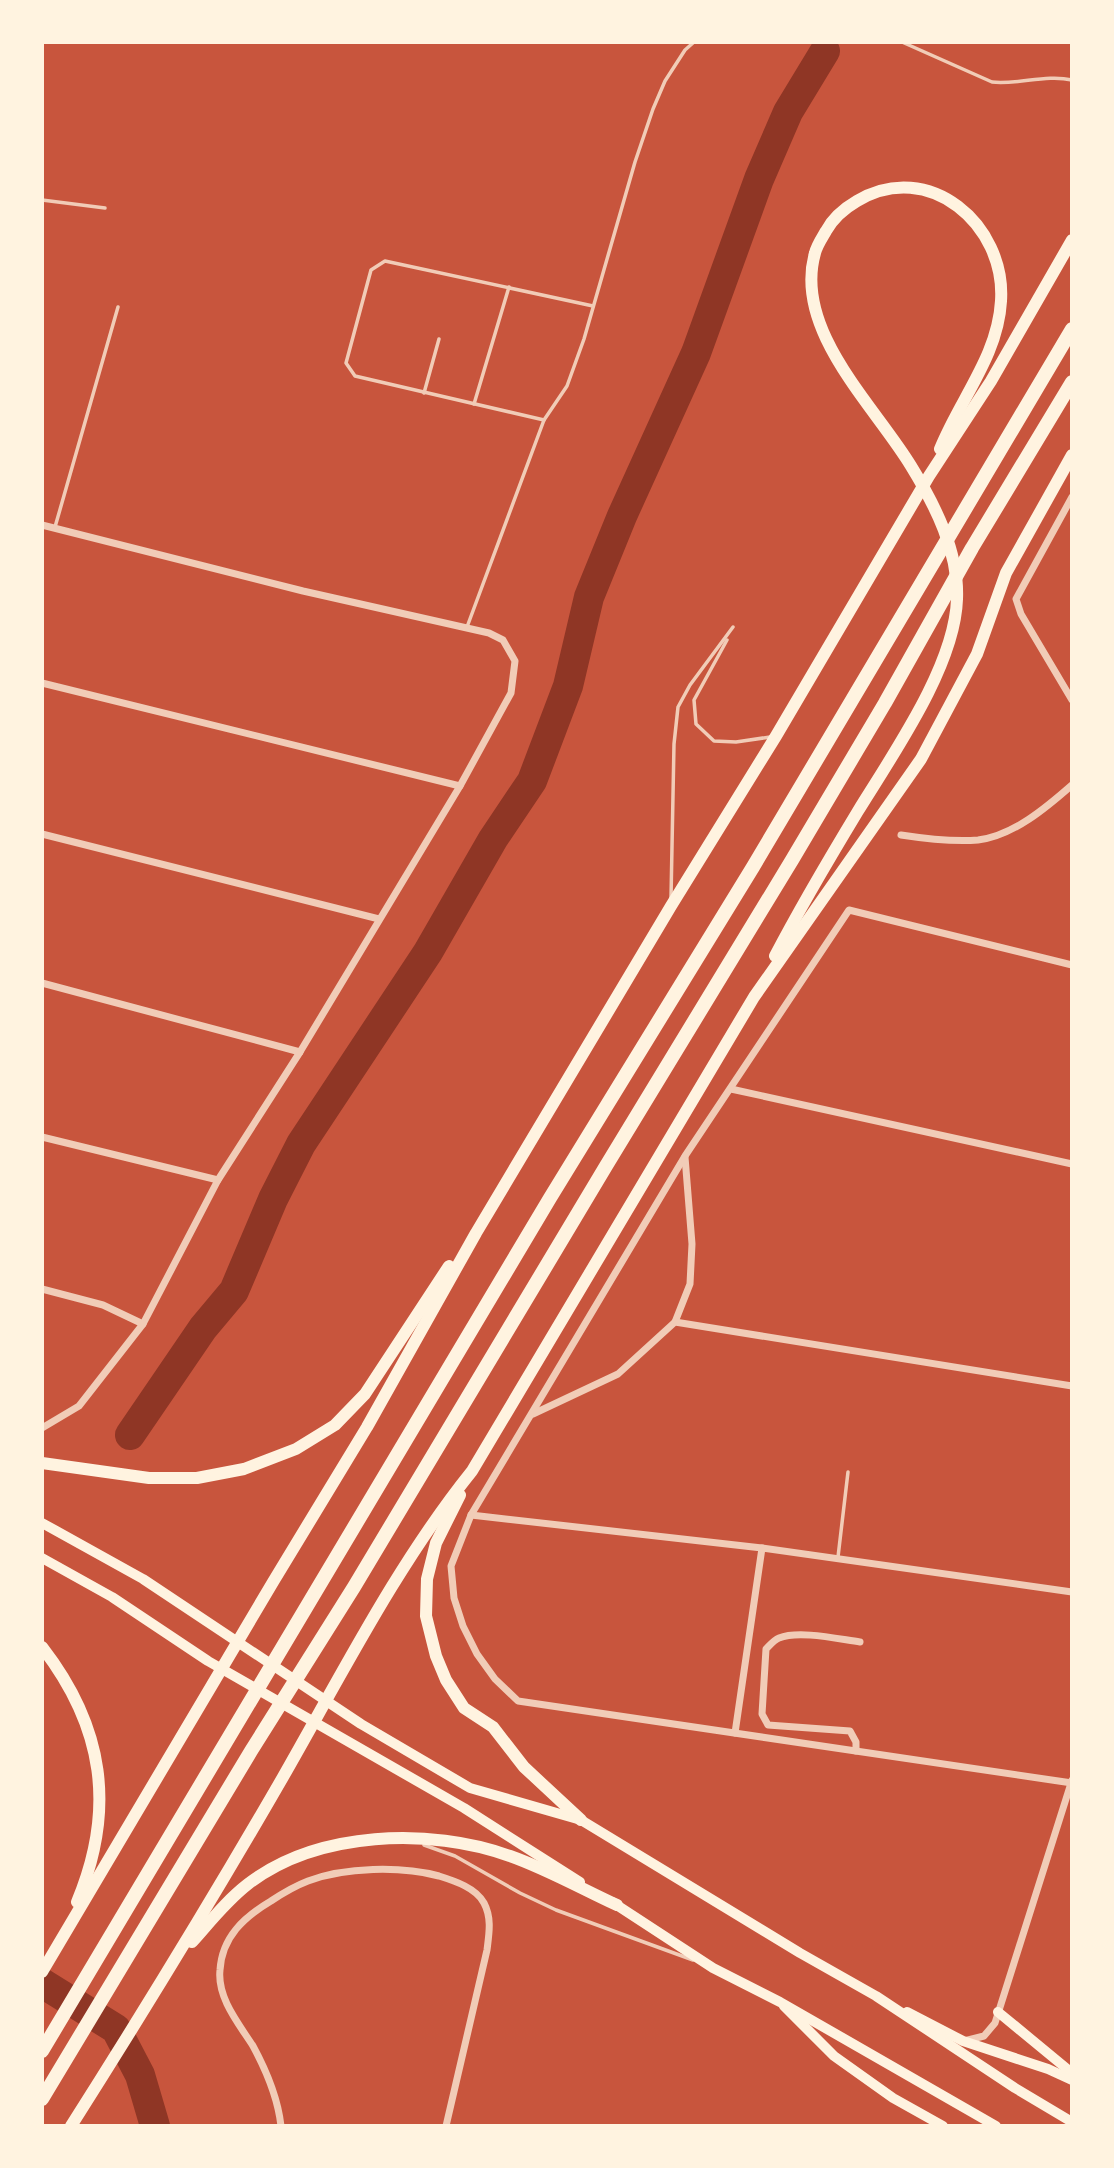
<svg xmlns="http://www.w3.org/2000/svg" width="1114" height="2168" viewBox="0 0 1114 2168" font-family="Figtree,sans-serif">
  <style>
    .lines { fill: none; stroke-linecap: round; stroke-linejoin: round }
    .river { stroke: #8f3625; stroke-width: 30 }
    .service { stroke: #f1ccb7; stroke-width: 3.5 }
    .minor { stroke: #f1ccb7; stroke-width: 7 }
    .secondary { stroke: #fff3e0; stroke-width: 10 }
    .primary { stroke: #fff3e0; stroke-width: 10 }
    .trunk { stroke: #fff3e0; stroke-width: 12 }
    .motorway { stroke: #fff3e0; stroke-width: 14 }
  </style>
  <rect width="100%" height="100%" fill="#c8553d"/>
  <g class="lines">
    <g class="river">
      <path d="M130,1435l73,-107 31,-37 39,-92 28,-55 127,-192 65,-113 39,-58 36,-95 21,-89 33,-81 74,-163 63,-174 29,-67 37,-61"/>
      <path d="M42,1983l74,46 24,46 15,51"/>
    </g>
    <g class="service">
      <path d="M902,42l90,40c26,3 54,-8 80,-2"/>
      <path d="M42,200l63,8"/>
      <path d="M424,393l15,-54"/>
      <path d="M474,404l35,-117"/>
      <path d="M544,420l-189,-44 -9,-13 25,-93 14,-9 208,45"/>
      <path d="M55,527l63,-220"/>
      <path d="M467,627l77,-207 23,-34 17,-47 51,-177 18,-53 12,-28 20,-31 9,-8"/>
      <path d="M727,640l-33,60 2,24 18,17 22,1 34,-5"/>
      <path d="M671,898l3,-154 4,-37 12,-22 43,-58"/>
      <path d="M838,1557l10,-85"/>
      <path d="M424,1845l31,11 65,37 36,17 137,50"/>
    </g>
    <g class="minor">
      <path d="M1072,497l-56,102 5,15 51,86"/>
      <path d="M42,525l261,66 186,42 14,7 12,21 -4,32 -51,93 -160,266 -82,128 -75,144 -64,82 -37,22"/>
      <path d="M42,683l418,103"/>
      <path d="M42,834l337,85"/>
      <path d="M901,835c26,4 51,7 77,5 35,-4 69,-33 94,-55"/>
      <path d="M1072,965l-223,-55 -164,246 -214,359 -20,51 3,32 9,28 14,28 18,25 23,22 554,82"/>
      <path d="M42,983l258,69"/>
      <path d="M731,1089l341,75"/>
      <path d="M42,1137l176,43"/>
      <path d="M42,1289l61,16 40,19"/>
      <path d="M675,1322l15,-38 2,-40 -7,-87"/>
      <path d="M533,1414l85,-40 57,-52 397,64"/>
      <path d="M471,1515l291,33 310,44"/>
      <path d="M735,1733l27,-185"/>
      <path d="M856,1751v-9l-6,-11 -82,-6 -6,-11 4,-65c4,-4 8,-9 13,-11 20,-8 59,1 81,4"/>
      <path d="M964,2041l20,-5 11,-13 77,-243"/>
      <path d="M281,2126c-3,-27 -15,-56 -28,-80 -14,-22 -36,-48 -33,-76 2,-33 24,-53 51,-69 12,-8 24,-15 37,-20 37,-14 93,-15 131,-5 16,5 37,12 45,27 8,15 5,31 3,47l-41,176"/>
    </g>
    <g class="secondary">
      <path d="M784,2006l50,50 59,42 50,28"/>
      <path d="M907,2012l56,29 85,28 24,11"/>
      <path d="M998,2012l74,61"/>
    </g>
    <g class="primary">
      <path d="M42,1523l101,56 218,145 109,64 111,32 219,133 76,43 139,92 57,34"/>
      <path d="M42,1558l70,39 96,64 256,147 116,74"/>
      <path d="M612,1902l101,66 67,34 216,124"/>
    </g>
    <g class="trunk">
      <path d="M775,956c26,-50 54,-97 83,-145 35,-57 97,-145 99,-212 2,-47 -22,-94 -46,-133 -37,-61 -118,-136 -96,-213 2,-8 7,-15 11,-22 7,-13 19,-23 31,-30 72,-43 149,24 144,100 -3,55 -41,98 -61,148"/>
      <path d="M42,1463l107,15h48l47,-9 52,-20 39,-24 30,-31 84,-128"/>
      <path d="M460,1495l-24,48 -9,36 -1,37 10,40 10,24 18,28 29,19 31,40 57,53"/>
      <path d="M42,1647c62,80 74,162 35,255"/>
      <path d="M192,1942c18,-20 34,-41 56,-58 69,-53 182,-57 262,-28 37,13 72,33 107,49"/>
      <path d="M42,1972l231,-390 94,-155 109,-194 195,-327 105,-170 153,-260 62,-95 81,-141"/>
      <path d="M71,2126c73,-115 144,-231 212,-349 59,-103 115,-214 189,-306l282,-474 167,-238 56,-105 29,-81 66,-118"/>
    </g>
    <g class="motorway">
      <path d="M42,2051l508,-853 203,-331 319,-538"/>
      <path d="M42,2099l209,-348 103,-164 252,-421 186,-306 93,-157 87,-155 100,-166"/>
    </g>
  </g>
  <rect width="1114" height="2168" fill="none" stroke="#fff3e0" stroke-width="88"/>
</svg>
